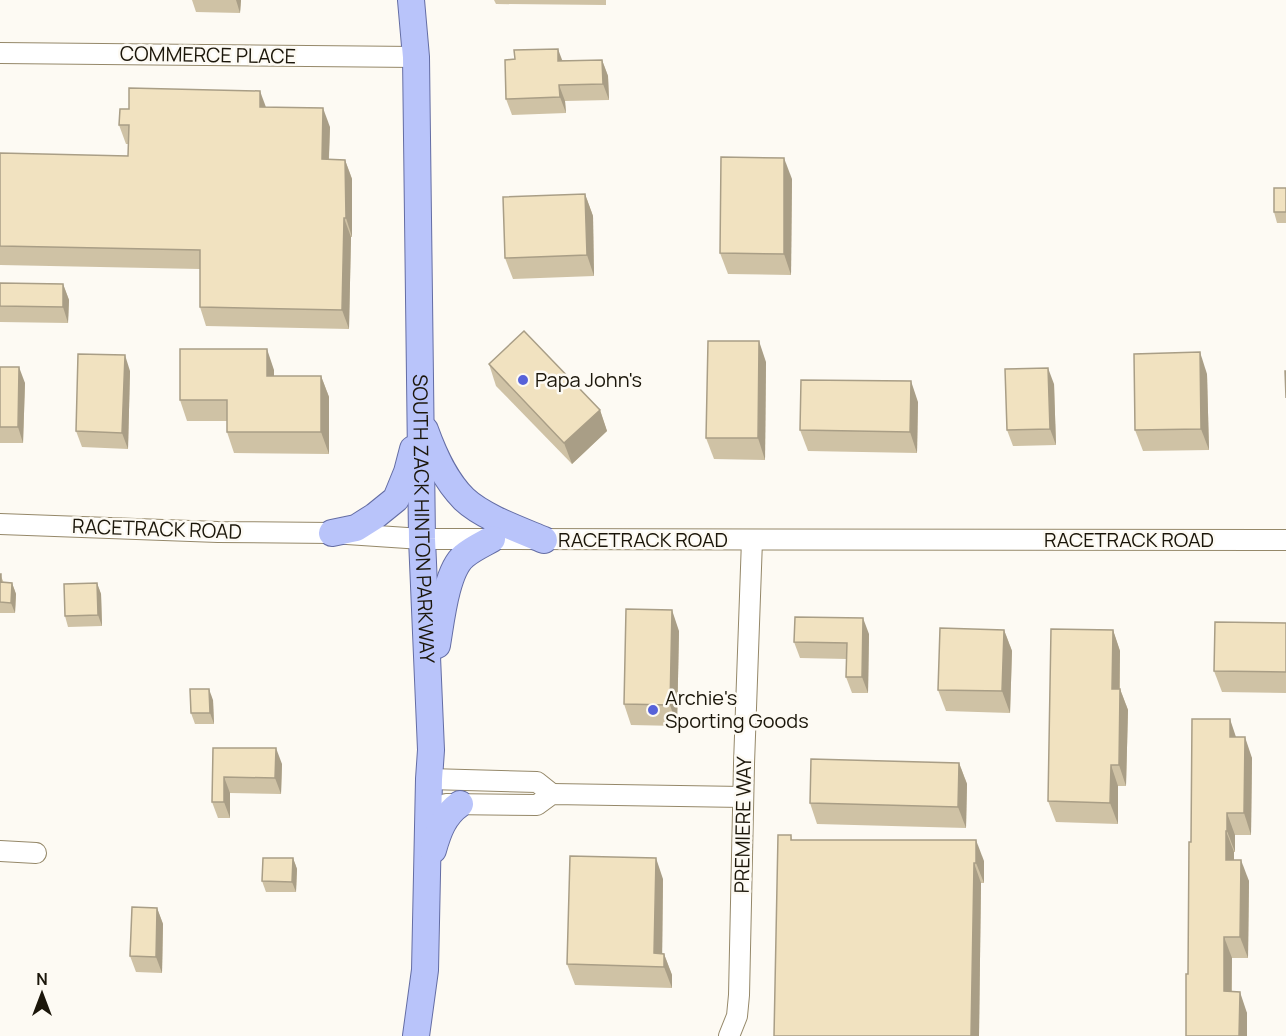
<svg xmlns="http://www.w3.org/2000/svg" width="1286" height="1036" viewBox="0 0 1286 1036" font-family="Manrope,sans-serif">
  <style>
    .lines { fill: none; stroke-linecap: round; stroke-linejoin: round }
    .minor-casing { stroke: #958869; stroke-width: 22 }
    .major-casing { stroke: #646da4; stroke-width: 28 }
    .minor { stroke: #fff; stroke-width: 20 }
    .major { stroke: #b9c4fa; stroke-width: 26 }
    .wall { fill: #cfc2a5 }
    .shaded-wall { fill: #a99e86 }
    .building { fill: #f1e2c0; stroke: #a99e86; stroke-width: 1.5 }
    .poi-dot { fill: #5762d9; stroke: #fdfaf3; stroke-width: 2 }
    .labels { text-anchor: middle; stroke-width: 5; stroke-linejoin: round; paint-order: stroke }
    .street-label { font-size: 20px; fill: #1b160a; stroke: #fdfaf3 }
    .poi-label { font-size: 20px; fill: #1b160a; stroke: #fdfaf3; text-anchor: start }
  </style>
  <rect width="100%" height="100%" fill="#fdfaf3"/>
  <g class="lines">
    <g class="minor-casing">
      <g id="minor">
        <path d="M0,53l416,4"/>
        <path d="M0,524l218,8 114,1 90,6 864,1"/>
        <path d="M429,779l108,3 15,12"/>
        <path d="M446,804l91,1 15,-11 191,3"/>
        <path d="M0,851l36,2"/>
        <path d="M729,1036l8,-20 2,-21 5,-231 8,-224"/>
      </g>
    </g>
    <g class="major-casing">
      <g id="major">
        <path id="s1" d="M411,0l5,57 6,482 9,211 -2,29 -4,191 -9,66"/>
        <path d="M425,430c9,25 20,50 39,69 19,18 56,31 80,41"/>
        <path d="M332,533l24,-5 19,-12 21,-17 11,-27 6,-23"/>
        <path d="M437,645c4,-23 9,-74 27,-89 8,-7 19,-12 28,-17"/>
        <path d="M433,850c5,-18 11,-35 27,-46"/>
      </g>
    </g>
    <use href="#minor" class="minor"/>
    <use href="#major" class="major"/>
  </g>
  <g class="wall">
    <path d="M192,0h49l-1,13 -44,-1z"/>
    <path d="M494,0h112v5l-110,-1z"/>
    <path d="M562,60h40l6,16 1,24 -44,1 1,12 -54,2 -6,-16z"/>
    <path d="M266,107l64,20 -1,32 16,1 7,19v58h-1l-2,92 -143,-3 -6,-19v-38l-200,-4v-112l128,3v-12h-2l-7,-19z"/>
    <path d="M792,179l-1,96 -63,-1 -8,-21z"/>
    <path d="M1286,188v35h-9l-3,-11z"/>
    <path d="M585,194l8,22 1,60 -81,3 -8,-21z"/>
    <path d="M0,283l63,1 6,16 -1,23 -68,-1z"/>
    <path d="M766,362l-1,98 -51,-1 -8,-21z"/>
    <path d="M489,364l111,46 7,21 -35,33 -76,-78z"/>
    <path d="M0,367l25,16 -2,60h-23z"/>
    <path d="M274,370v6h47l8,21v57l-95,-1 -7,-21v-11h-40l-7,-21z"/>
    <path d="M130,371l-2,78 -46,-2 -6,-16z"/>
    <path d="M1207,374l2,76 -66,1 -8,-21z"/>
    <path d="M1054,384l2,61 -43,1 -6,-16z"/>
    <path d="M918,402l-1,51 -109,-2 -8,-21z"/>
    <path d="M0,574l4,9h8l4,11 -1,19h-15z"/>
    <path d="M97,583l4,11 1,32 -34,1 -3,-11z"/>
    <path d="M1286,623v70l-64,-1 -8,-21z"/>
    <path d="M1004,630l8,21 -2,62 -64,-2 -8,-21z"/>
    <path d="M1113,630l7,21v38l8,21 -2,76h-8v38l-62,-2 -8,-21z"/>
    <path d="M679,631l-2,95 -46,-1 -7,-21z"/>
    <path d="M869,634l-1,59h-16l-6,-16 1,-18 -47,-1 -6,-16z"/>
    <path d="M213,700l1,24h-19l-4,-11z"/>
    <path d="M1236,737l16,21 -1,77h-16v17h-1v8l15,21 -1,77h-16v34l15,21v23h-61l2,-62 3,-132z"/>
    <path d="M213,748l69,16 -1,30 -51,-1v25h-12l-6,-16z"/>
    <path d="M959,763l8,21 -1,44 -149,-4 -7,-21z"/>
    <path d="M791,835l1,5 192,21v22h-3l-2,153h-205z"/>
    <path d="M293,858l4,11 -1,23h-30l-4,-11z"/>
    <path d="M663,879l-1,75h2l8,21v13l-97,-3 -8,-21z"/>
    <path d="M157,908l6,16 -1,49 -26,-1 -6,-16z"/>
  </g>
  <g class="shaded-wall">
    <path d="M236,0h5l-1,13z"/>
    <path d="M558,49l6,16 -6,-4z"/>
    <path d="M602,60l6,16 1,24 -6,-16z"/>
    <path d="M559,85l6,16 1,12 -6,-16z"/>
    <path d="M260,91l7,19 -7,-3z"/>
    <path d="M323,108l7,19 -2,51 -6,-19z"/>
    <path d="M784,158l8,21 -1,96 -7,-21z"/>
    <path d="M345,160l7,19v58l-6,-19z"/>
    <path d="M585,194l8,22 1,60 -7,-21z"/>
    <path d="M344,218l7,19 -2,92 -7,-19z"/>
    <path d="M63,284l6,16 -1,23 -5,-16z"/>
    <path d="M759,341l7,21 -1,98 -7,-22z"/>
    <path d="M267,349l7,21v27l-7,-21z"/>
    <path d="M1200,352l7,22 2,76 -8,-21z"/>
    <path d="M125,355l5,16 -2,78 -6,-16z"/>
    <path d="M19,367l6,16 -2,60 -5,-16z"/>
    <path d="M1048,368l6,16 2,61 -6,-16z"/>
    <path d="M321,376l8,21v57l-8,-22z"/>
    <path d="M911,381l7,21 -1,51 -7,-21z"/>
    <path d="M600,410l7,21 -35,33 -8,-21z"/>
    <path d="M12,583l4,11 -1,19 -4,-10z"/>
    <path d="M97,583l4,11 1,32 -4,-11z"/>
    <path d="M672,610l7,21 -2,95 -7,-21z"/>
    <path d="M863,618l6,16 -1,59 -6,-16z"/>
    <path d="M1004,630l8,21 -2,62 -8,-22z"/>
    <path d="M1113,630l7,21 -1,59 -7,-21z"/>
    <path d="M209,689l4,11 1,24 -4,-11z"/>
    <path d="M1120,689l8,21 -2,76 -7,-21z"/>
    <path d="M1230,719l7,21 -7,-3z"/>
    <path d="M1245,737l7,21 -1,77 -7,-22z"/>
    <path d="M276,748l6,16 -1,30 -6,-16z"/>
    <path d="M959,763l8,21 -1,44 -8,-21z"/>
    <path d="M1111,765l7,21v38l-8,-21z"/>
    <path d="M224,777l6,16v25l-6,-16z"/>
    <path d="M1227,813l8,22v17l-8,-21z"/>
    <path d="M1226,831l8,21v29l-8,-21z"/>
    <path d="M976,840l8,21v22l-8,-20z"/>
    <path d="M293,858l4,11 -1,23 -4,-10z"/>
    <path d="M656,858l7,21 -1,88 -8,-14z"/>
    <path d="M1241,860l8,21 -1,77 -8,-21z"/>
    <path d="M974,863l7,20 -2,153h-8z"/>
    <path d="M157,908l6,16 -1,49 -6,-16z"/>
    <path d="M1224,937l8,21 -1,54 -7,-21z"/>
    <path d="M664,954l8,21v13l-8,-21z"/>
    <path d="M1240,992l7,21v23h-8z"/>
  </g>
  <g class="building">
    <path d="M558,49v12l44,-1 1,24 -44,1 1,12 -54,2 -1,-39 10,-1 -1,-9z"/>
    <path d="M129,88l131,3v16l63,1 -1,51 23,1 1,58h-2l-2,92 -142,-3v-57l-200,-4v-93l128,3 1,-31h-10l1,-16h9z"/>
    <path d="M721,157l63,1v96l-64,-1z"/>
    <rect x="1274" y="188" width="12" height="24"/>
    <path d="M585,194l2,61 -82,3 -2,-61z"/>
    <path d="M0,283l63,1v23l-63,-1z"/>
    <path d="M524,331l76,79 -36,33 -75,-79z"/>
    <path d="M708,341h51l-1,97h-52z"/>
    <path d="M180,349h87v27h54v56h-94v-32h-47z"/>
    <path d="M1200,352l1,77 -66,1 -1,-76z"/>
    <path d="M78,354l47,1 -3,78 -46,-2z"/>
    <path d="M0,367h19l-1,60h-18z"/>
    <path d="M1048,368l2,61 -43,1 -2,-61z"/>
    <path d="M1285,371h1v27z"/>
    <path d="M801,380l110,1 -1,51 -110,-2z"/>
    <path d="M0,574h1v8l11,1 -1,20 -11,-1z"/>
    <path d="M97,583l1,32 -33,1 -1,-32z"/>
    <path d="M626,609l46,1 -2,95 -46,-1z"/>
    <path d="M795,617l68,1 -1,59h-16l1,-34 -53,-1z"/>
    <path d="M1215,622l71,1v49l-72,-1z"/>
    <path d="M940,628l64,2 -2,61 -64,-1z"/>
    <path d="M1051,629l62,1 -1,59h8l-1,76h-8l-1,38 -62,-2z"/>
    <path d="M190,689h19l1,24h-19z"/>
    <path d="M1192,719h38v18h15l-1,76h-17v18h-1v29h15l-1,77h-16v54l16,1 -1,44h-53v-62h2l1,-132h2z"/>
    <path d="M213,748h63l-1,30 -51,-1v25h-12z"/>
    <path d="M811,759l148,4 -1,44 -148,-4z"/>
    <path d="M778,835h13v5h185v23h-2l-3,173h-197z"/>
    <path d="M570,856l86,2 -2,95 10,1v13l-97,-3z"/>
    <path d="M263,858h30l-1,24 -30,-1z"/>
    <path d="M132,907l25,1 -1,49 -26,-1z"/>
  </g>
  <g class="poi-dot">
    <circle cx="523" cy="380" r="6"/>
    <circle cx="653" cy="710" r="6"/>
  </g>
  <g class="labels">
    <g class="street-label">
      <text transform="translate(208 55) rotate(1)" y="7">COMMERCE PLACE</text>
      <text dy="7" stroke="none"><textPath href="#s1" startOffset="519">SOUTH ZACK HINTON PARKWAY</textPath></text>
      <text transform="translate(157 529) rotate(2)" y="7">RACETRACK ROAD</text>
      <text x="643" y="547">RACETRACK ROAD</text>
      <text x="1129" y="547">RACETRACK ROAD</text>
      <text transform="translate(743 825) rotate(-89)" y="7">PREMIERE WAY</text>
    </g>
    <g class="poi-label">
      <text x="535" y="387">Papa John's</text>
      <text x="665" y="705">Archie's<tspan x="665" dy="23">Sporting Goods</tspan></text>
    </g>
  </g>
  <g transform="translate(42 994)" stroke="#fdfaf3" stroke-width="4.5" paint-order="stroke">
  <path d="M0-4.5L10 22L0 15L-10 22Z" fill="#1b160a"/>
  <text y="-9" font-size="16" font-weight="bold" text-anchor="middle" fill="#1b160a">N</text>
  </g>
</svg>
